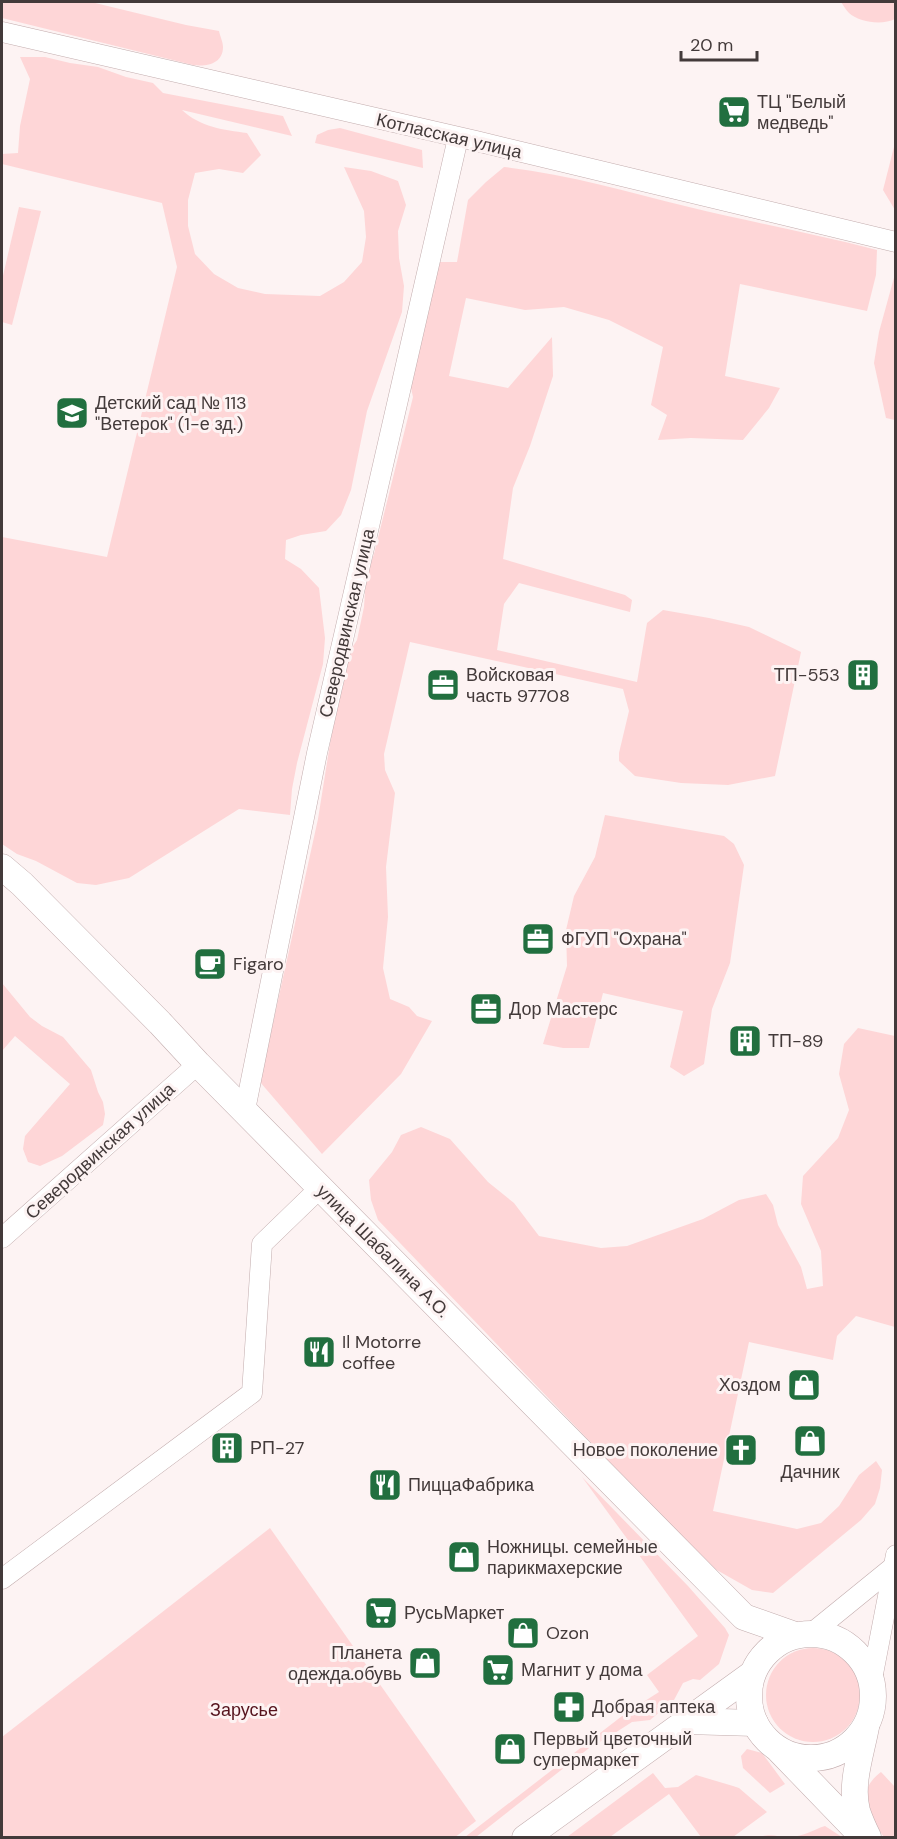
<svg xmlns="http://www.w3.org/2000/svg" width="897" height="1839" viewBox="0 0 897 1839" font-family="'DM Sans',sans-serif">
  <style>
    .green { fill: #fed6d7 }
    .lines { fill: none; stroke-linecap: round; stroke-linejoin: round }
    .minor-casing { stroke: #c2acad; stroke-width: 21 }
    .tertiary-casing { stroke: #c2acad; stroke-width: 27 }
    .minor { stroke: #fff; stroke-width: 20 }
    .tertiary { stroke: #fff; stroke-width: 26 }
    .labels { text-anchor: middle; stroke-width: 6; stroke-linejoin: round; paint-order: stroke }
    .poi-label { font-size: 18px; fill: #433a3a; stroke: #fdf3f3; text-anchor: start }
    .street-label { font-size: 18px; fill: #433a3a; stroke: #fdf3f3 }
    .park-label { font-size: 18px; fill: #56141e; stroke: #fdf3f3 }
  </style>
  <rect width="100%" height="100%" fill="#fdf3f3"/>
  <g class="green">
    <path d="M2,2h89l95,23 33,6c1,5 4,11 4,16 0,16 -15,20 -30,18l-191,-47z"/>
    <path d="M841,2h54v17c-12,6 -35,4 -46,-6 -3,-3 -6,-8 -8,-11z"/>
    <path d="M20,57h25l25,6 28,4 28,10 27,6 10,10 120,23 9,20 -110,-26c18,17 42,20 65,23l14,22 -18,18 -24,-4 -24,4 -7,27v26l7,28 19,20 24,14 27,6 55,2 24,-14 18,-20 4,-25 -2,-26 -20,-44 27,4 27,10 8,24 -8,26 1,27 5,28 -2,26 -35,99 -16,79 -10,25 -15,16 -25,4 -15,5 -1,19 16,10 18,19 6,50 -2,26 -26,99 -5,26 -2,26 -51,-6 -110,69 -33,7 -19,-2 -41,-22 -19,-7 -15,-10v-307l105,20 70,-290 -15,-64 -160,-39v-10l16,-1 2,-27 10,-47z"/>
    <path d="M340,128l82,22 1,18 -108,-25 2,-8 11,-5z"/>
    <path d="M895,143v67l-12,-20z"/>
    <path d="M504,167c63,7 124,25 185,40 62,15 126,27 188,43l-1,25 -9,36 -127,-27 -15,92 55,12 -11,20 -26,32 -52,-2 -33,2 9,-25 -16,-10 12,-58 -54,-27 -45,-13 -39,3 -59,-12 -17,78 59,12 44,-51 1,39 -23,70 -17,42 -10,71 122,36 7,5 -2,12 -111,-29 -15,21 -7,46 140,32 10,-59 16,-13 46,8 40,9 52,25 -26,124 -47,9 -47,-2 -46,-7 -16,-15v-8l10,-42 -6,-22 -213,-47 -26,112 1,16 10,23 -9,74 2,50 -5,51 7,31 19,8 8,9 15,5 -31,53 -79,80 -62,-72 58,-263 25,-157 14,-22 7,-33 2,-30 8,-23 39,-157 -6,-27 29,-108h21l11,-62 18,-18z"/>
    <path d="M19,207l22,4 -29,114 -10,-3v-42z"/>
    <path d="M895,274v146l-9,-2 -12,-55 5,-31z"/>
    <path d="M605,815l119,21 10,8 10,21 -14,98 -18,46 -8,55 -20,12 -14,-9 13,-56 -80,-18 -14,55h-26l-20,-4 24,-78 -1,-36 8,-34 21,-39z"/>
    <path d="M2,983l28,34 12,9 21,11 28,33 7,22 5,10 2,12 -2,11 -41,31 -22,10 -12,-4 -5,-13 2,-13 45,-52 -55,-48 -13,15z"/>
    <path d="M858,1028l37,8v291l-39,-11 -19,20 -4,24 -84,-18 -36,169 84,18 24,-6 18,-17 20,-31 17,-14 6,9 -2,18 -5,16 -14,16 -88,73 -21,-3 -37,-21 -94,-95 -243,-254 -7,-20 -2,-20 23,-28 9,-17 20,-8 29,12 38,43 26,21 25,33 62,12 26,-2 76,-27 36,-19 27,-6 7,11 5,20 23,42 6,22 16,-3 -2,-35 -20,-47 2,-28 35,-38 11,-28 -10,-36 5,-30z"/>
    <path d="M582,1477l106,109 37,42 4,7 -10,29 -19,16 -7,-1 -10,4 -9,17 -24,20 -18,2 -28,18 -11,5 -117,92h-11l161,-124 33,-21 -12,-17 51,-39z"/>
    <path d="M270,1528l206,293 -22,17 -452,-1v-100z"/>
    <circle cx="813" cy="1695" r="47"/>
    <path d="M747,1749l15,4 23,31 -15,9 -27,-25 -2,-12z"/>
    <path d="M881,1772l14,15v50h-11c-17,-21 -29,-46 -3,-65z"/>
    <path d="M653,1773l12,15 13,-1 18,-12 37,11 6,2 28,24 -34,25h-32l-32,-43 -59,43h-43z"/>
    <path d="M825,1826l17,11h-82c11,-4 18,0 28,0 16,0 24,-7 37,-11z"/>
  </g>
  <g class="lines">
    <g class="minor-casing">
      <g id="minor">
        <path d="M2,32l474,109 420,101"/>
        <path d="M245,1110l72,-357 141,-615"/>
        <path d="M2,1238l196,-174"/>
        <path d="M2,1579l250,-186 10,-149 59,-57"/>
        <path d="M812,1633l80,-65"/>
        <path d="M872,1679l24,-124"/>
      </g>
    </g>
    <g class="tertiary-casing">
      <g id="tertiary">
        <path d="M2,867l20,17 138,139 38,41 546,553 51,18"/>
        <circle cx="811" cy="1696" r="62"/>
        <path d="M686,1721l69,2"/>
        <path d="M866,1727c-5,27 -16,57 -9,84 3,9 7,18 11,26"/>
        <path d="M780,1751l84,87"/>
        <path d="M525,1838l227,-164"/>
      </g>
    </g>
    <use href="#minor" class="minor"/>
    <use href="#tertiary" class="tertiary"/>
  </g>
  <defs>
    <g id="supermarket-square" transform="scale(1.725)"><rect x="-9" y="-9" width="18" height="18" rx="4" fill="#216f3f" stroke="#fdf3f3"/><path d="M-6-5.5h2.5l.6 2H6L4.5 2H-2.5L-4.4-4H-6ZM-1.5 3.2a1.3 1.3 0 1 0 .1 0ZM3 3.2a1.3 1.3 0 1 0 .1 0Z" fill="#fff"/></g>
    <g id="school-square" transform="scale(1.725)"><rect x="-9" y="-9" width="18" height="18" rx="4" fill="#216f3f" stroke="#fdf3f3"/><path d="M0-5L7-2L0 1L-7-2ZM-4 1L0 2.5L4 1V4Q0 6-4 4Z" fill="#fff"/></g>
    <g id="building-square" transform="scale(1.725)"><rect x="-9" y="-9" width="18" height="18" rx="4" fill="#216f3f" stroke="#fdf3f3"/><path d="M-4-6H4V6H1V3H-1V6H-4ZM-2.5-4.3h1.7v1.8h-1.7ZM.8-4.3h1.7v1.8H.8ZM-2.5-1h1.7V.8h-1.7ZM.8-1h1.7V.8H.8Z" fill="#fff"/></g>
    <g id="office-square" transform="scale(1.725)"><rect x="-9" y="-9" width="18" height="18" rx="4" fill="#216f3f" stroke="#fdf3f3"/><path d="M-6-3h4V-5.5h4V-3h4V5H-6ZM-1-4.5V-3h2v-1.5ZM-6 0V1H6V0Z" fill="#fff"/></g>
    <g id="cafe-square" transform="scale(1.725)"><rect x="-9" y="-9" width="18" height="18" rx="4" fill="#216f3f" stroke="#fdf3f3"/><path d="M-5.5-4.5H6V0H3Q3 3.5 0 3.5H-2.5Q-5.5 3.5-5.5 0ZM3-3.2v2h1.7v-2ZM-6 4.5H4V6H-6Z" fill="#fff"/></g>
    <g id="restaurant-square" transform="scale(1.725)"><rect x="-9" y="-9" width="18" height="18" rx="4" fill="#216f3f" stroke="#fdf3f3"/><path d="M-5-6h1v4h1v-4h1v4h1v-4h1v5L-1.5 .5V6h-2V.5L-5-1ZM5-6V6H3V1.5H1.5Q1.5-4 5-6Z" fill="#fff"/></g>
    <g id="shop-square" transform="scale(1.725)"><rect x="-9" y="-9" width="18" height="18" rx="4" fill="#216f3f" stroke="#fdf3f3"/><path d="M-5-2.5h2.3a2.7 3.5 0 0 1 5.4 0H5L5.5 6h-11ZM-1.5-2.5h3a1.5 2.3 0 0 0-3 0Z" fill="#fff"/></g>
    <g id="church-square" transform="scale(1.725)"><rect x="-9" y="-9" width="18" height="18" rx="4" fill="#216f3f" stroke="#fdf3f3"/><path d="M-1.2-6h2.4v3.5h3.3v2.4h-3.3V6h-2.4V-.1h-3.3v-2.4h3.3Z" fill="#fff"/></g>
    <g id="pharmacy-square" transform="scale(1.725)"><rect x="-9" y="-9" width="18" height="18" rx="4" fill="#216f3f" stroke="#fdf3f3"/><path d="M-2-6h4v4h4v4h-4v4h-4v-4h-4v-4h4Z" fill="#fff"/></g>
  </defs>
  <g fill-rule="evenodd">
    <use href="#supermarket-square" x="734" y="112"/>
    <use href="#school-square" x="72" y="413"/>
    <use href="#building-square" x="863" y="675"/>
    <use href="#office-square" x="443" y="685"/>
    <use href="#office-square" x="538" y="939"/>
    <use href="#cafe-square" x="210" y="964"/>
    <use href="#office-square" x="486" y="1009"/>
    <use href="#building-square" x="745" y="1041"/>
    <use href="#restaurant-square" x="319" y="1352"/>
    <use href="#shop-square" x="804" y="1385"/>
    <use href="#shop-square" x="810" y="1441"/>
    <use href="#building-square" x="227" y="1448"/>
    <use href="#church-square" x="741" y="1450"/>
    <use href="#restaurant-square" x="385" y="1485"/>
    <use href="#shop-square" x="464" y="1557"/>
    <use href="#supermarket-square" x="381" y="1613"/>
    <use href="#shop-square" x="523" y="1633"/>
    <use href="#shop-square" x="425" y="1663"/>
    <use href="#supermarket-square" x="498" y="1670"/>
    <use href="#pharmacy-square" x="569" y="1707"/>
    <use href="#shop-square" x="510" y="1749"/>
  </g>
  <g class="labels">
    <g class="poi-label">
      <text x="757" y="108">ТЦ "Белый<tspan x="757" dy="21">медведь"</tspan></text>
      <text x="95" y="409">Детский сад № 113<tspan x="95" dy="21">"Ветерок" (1-е зд.)</tspan></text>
      <text x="466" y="681">Войсковая<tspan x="466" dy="21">часть 97708</tspan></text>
      <text x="840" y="681" text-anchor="end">ТП-553</text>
      <text x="561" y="945">ФГУП "Охрана"</text>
      <text x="233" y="970">Figaro</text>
      <text x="509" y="1015">Дор Мастерс</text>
      <text x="768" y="1047">ТП-89</text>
      <text x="342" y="1348">Il Motorre<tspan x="342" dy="21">coffee</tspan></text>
      <text x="781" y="1391" text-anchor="end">Хоздом</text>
      <text x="250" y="1454">РП-27</text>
      <text x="718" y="1456" text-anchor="end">Новое поколение</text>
      <text x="810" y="1478" text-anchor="middle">Дачник</text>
      <text x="408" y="1491">ПиццаФабрика</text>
      <text x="487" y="1553">Ножницы. семейные<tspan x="487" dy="21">парикмахерские</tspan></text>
      <text x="404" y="1619">РусьМаркет</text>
      <text x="546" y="1639">Ozon</text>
      <text x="402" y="1659" text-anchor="end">Планета<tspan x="402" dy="21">одежда.обувь</tspan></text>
      <text x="521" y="1676">Магнит у дома</text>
      <text x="592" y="1713">Добрая аптека</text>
      <text x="533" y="1745">Первый цветочный<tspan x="533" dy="21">супермаркет</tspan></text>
    </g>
    <g class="street-label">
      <text transform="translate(449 136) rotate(13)" y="6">Котласская улица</text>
      <text transform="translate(347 623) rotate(-77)" y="6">Северодвинская улица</text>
      <text transform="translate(100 1151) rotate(-42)" y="6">Северодвинская улица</text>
      <text transform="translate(383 1251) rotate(45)" y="6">улица Шабалина А.О.</text>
    </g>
    <g class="park-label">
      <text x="244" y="1716">Зарусье</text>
    </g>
  </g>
  <rect width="897" height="1839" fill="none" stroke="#433a3a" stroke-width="6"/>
  <path d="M681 51v9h76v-9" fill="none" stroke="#433a3a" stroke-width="3"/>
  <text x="690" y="51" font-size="18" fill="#433a3a" stroke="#fdf3f3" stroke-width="4.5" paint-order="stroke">20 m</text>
</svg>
